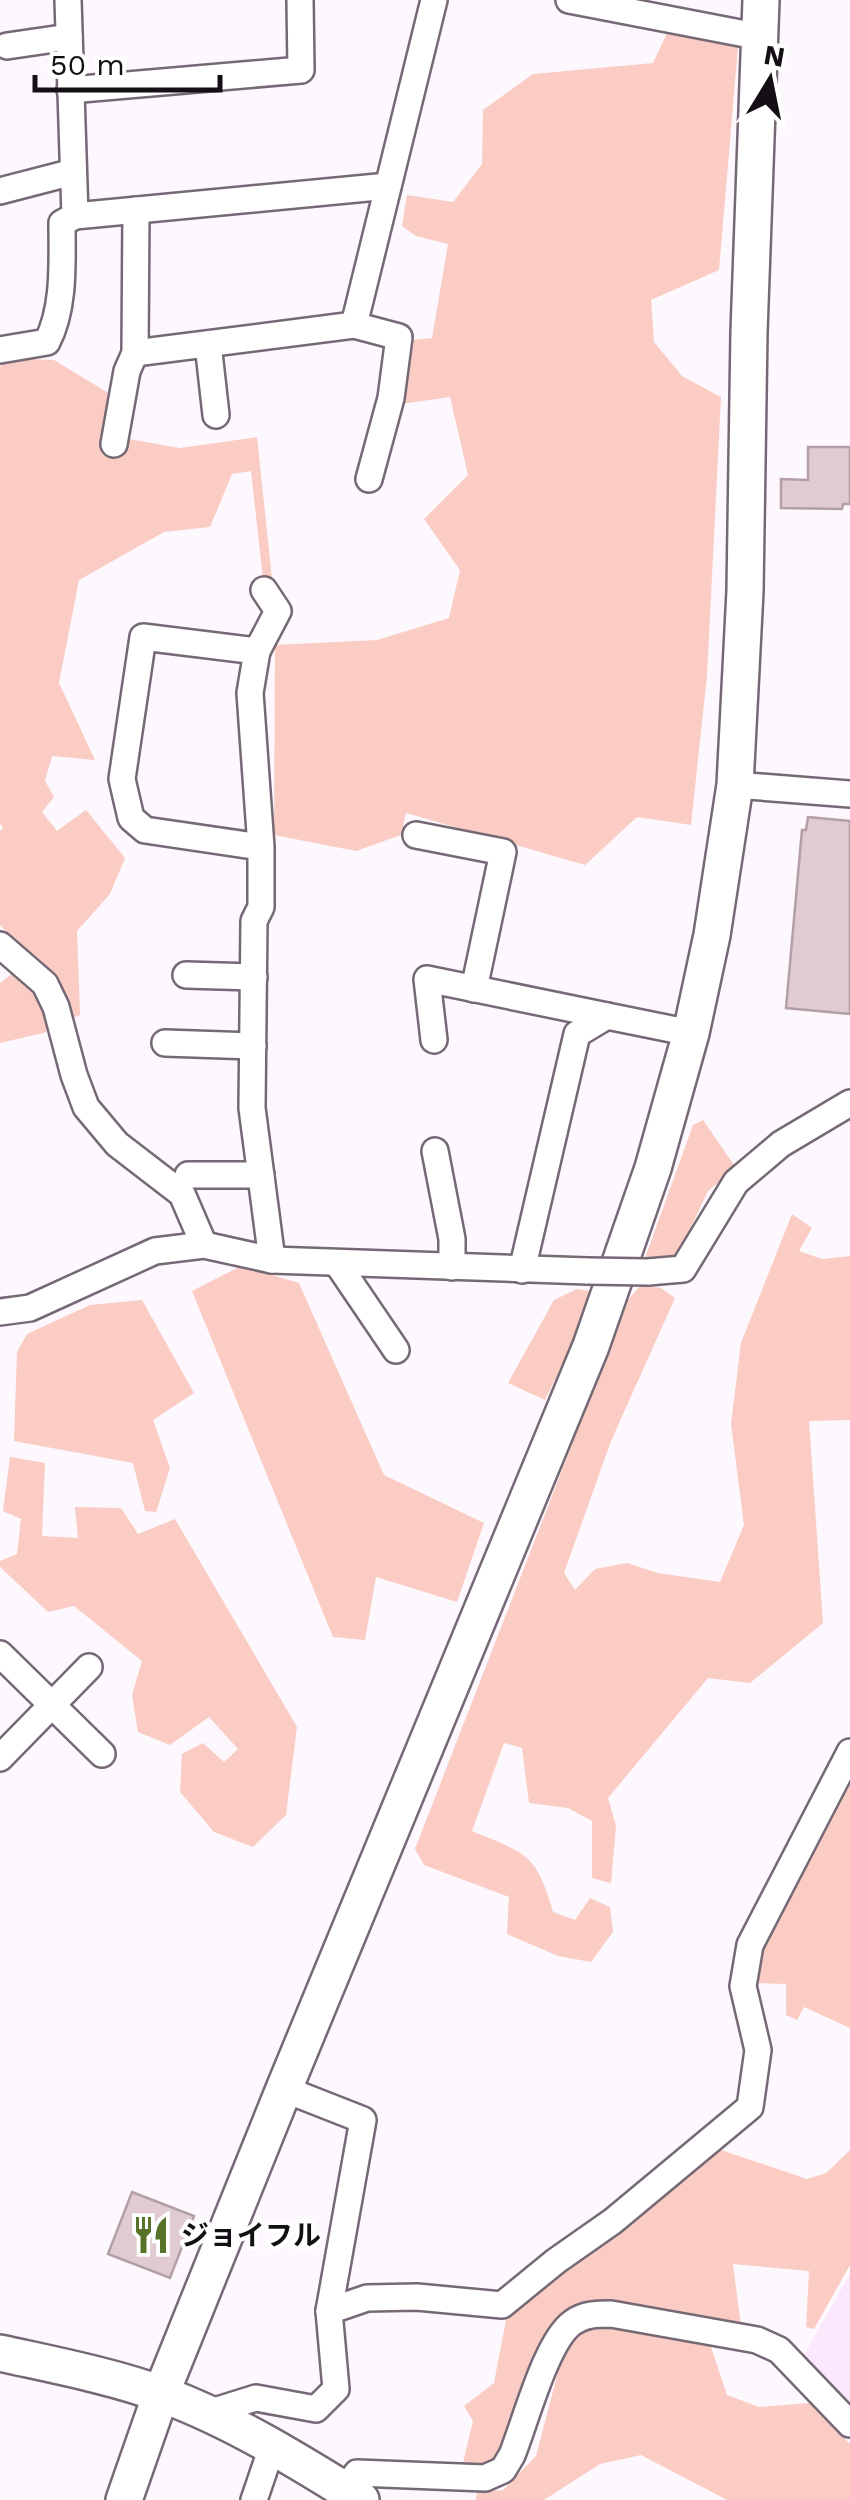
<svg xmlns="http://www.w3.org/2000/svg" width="850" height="2500" viewBox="0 0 850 2500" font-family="'Work Sans','Noto Sans JP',sans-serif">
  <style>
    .built { fill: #fce8fd }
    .green { fill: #faccc3 }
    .building { fill: #dfcbd1; stroke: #b39fa5; stroke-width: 2.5 }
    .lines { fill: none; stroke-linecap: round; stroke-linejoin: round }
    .street-casing { stroke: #756976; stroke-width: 30 }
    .secondary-casing { stroke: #756976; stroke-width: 40 }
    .street { stroke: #fff; stroke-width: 25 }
    .secondary { stroke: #fff; stroke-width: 35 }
    .street-bridge-casing { stroke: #756976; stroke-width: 30; stroke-linecap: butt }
    .street-bridge { stroke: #fff; stroke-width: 25 }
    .labels { text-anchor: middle; stroke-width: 8; stroke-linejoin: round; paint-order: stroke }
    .poi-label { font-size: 28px; font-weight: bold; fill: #140f14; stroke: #fff; text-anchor: start }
  </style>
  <rect width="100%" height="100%" fill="#fdf8fe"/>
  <path class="built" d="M850,2274v133l-47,-50z"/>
  <g class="green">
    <path d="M667,33l71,14 -19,223 -68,30 3,42 28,34 39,21 -14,279 -16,149 -54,-8 -52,48 -179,-52 -5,22 -45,16 -82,-16 1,-190 102,-5 72,-22 11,-48 -36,-51 44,-44 -18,-78 -49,7 9,-64 22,-2 16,-94 -32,-8 -14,-10 5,-31 46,7 29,-38 1,-54 50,-36 120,-11z"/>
    <path d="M7,358l47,2 56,34 -4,41 74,13 77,-11 15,142h-9l-12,-108 -19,3 -22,53 -46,5 -85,48 -20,103 36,77 -43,-4 -7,25 9,16 -12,15 15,19 29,-21 39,48 -15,36 -33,37 3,84 -37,18 -43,10v-60l32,-25 -32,-33v-94l3,-3 -3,-5v-456z"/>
    <path d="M703,1120l33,48 -28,23 -32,68 -31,-1 48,-133z"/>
    <path d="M792,1214l20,14 -13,23 23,8 28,-3v164l-41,1 14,202 -73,60 -42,-5 -100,120 8,28 -5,57 -19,-5v-57l-24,-13 -39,-5 -7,-55 -18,-5 -32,88c55,23 64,22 81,81l22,8 15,-22 20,9 3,25 -22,30 -33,-6 -51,-22 2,-37 -85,-32 -9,-16 213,-549 13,-15 20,3 14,10 -64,143 -47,132 11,17 20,-21 32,-6 31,10 62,9 24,-57 -13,-101 10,-81z"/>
    <path d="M241,1266l58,17 85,192 100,48 -27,79 -81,-25 -11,63 -32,-3 -141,-346z"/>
    <path d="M577,1289l22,3 -54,108 -37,-17 46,-83z"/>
    <path d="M142,1300l52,93 -41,27 17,48 -14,44 -11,-1 -12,-48 -119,-22 3,-89 10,-18 63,-29z"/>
    <path d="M10,1457l35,6 -3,73 36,2 -3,-31 46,1 17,26 37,-15 122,208 -11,88 -33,32 -39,-15 -34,-40 2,-38 21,-11 21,19 14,-13 -29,-32 -39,28 -32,-13 -6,-37 10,-34 -68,-55 -26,6 -48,-45v-6l17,-7 4,-35 -18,-8z"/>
    <path d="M850,1770v258l-46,-21 -7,13 -11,-5v-31l-30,-1 3,-27z"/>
    <path d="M718,2149l89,30 19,-6 24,-23v115l-36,64 -8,-2 3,-56 -76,-7 8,62 -154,-22 -72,108 -18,46 -16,9 -18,-4 10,-42 -9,-15 30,-23 12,-63 57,-53z"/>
    <path d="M607,2327l103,17 17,51 32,12 50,-4 41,41v56h-123l-86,-45 -41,9 -56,36h-68l1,-8 26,-2 33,-34 28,-107 20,-18z"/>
  </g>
  <g class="building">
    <path d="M808,447h42v57h-7l-1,5 -61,-1v-29l27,1z"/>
    <path d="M808,817l42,4v193l-64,-6 16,-178h4z"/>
    <path d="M132,2192l62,24 -24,62 -62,-24z"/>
  </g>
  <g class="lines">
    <g class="street-casing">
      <g id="street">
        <path d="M68,0l7,216"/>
        <path d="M569,0l192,37"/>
        <path d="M7,46l62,-9"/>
        <path d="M70,90l231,-20 -1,-70"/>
        <path d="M0,191l73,-19"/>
        <path d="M136,210l-1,143 219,-28 80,-325"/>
        <path d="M354,325l45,12 -8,61 -22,81"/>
        <path d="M208,344l8,71"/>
        <path d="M0,350l47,-8c18,-34 15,-81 15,-119l13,-7 313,-30"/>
        <path d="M114,444l13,-73 8,-18"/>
        <path d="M257,651l21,-40 -14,-21"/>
        <path d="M735,785l115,9"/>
        <path d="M416,835l87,17 -29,137"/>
        <path d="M261,847l-11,-154 7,-42 -114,-14 -21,142 9,39 14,12 116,17v60l-7,14 -2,187 20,152"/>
        <path d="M0,945l45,39 11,23 18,68 12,32 31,37 65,50 22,51"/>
        <path d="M186,975l68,2"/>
        <path d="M434,1040l-7,-61 180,37"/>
        <path d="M165,1043l88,3"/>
        <path d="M435,1151l17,88v28"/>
        <path d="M188,1175h73"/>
        <path d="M337,1263l59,87"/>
        <path d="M522,1270l55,-236 30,-18 84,17"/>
        <path d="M648,1272l35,-3 53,-87 45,-38 69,-41"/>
        <path d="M0,1312l30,-4 125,-57 49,-6 68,15 316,11"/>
        <path d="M0,1654l102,100"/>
        <path d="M0,1758l89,-91"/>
        <path d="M329,2311l38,-13 50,-1 85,8 54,-44 57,-40 137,-114 8,-57 -15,-64 7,-41 100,-193"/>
        <path d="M208,2413l48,-15 60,11 20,-20 -7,-78 34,-191 -79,-31"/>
        <path d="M345,2490l12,-17 128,5 18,-8 9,-15c13,-32 34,-113 60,-132 12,-9 25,-9 39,-9l146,26 22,10 71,74"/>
        <path d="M254,2500l18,-53"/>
      </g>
    </g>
    <g class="secondary-casing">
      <g id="secondary">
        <path d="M0,2353c54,12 112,23 164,42 70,26 134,66 197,105"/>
        <path d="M124,2500l37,-106 123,-305 307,-743 62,-178 38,-135 21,-98 23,-150 10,-194 4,-259 12,-332"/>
      </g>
    </g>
    <use href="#street" class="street"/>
    <use href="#secondary" class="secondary"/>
    <g class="street-bridge-casing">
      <path id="street-bridge" d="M588,1271l60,1"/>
    </g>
    <use href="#street-bridge" class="street-bridge"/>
  </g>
  <defs>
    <g id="restaurant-bare" transform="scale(3)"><path d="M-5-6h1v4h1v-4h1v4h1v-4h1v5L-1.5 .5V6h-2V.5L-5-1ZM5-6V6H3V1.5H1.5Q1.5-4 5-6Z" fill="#567329" stroke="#fff" stroke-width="2.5" paint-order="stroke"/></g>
  </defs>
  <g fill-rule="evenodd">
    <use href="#restaurant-bare" x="151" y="2235"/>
  </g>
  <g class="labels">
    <g class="poi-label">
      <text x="181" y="2245">ジョイフル</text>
    </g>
  </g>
  <g transform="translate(770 80) rotate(10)" stroke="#ffffff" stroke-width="8" paint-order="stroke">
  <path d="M0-8L18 38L0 25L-18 38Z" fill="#140f14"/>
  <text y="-15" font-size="28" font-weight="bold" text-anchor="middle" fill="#140f14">N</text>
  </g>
  <path d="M35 75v15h185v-15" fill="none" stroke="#140f14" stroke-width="5"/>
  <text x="50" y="75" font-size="30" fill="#140f14" stroke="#ffffff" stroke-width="8" paint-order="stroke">50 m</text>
</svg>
